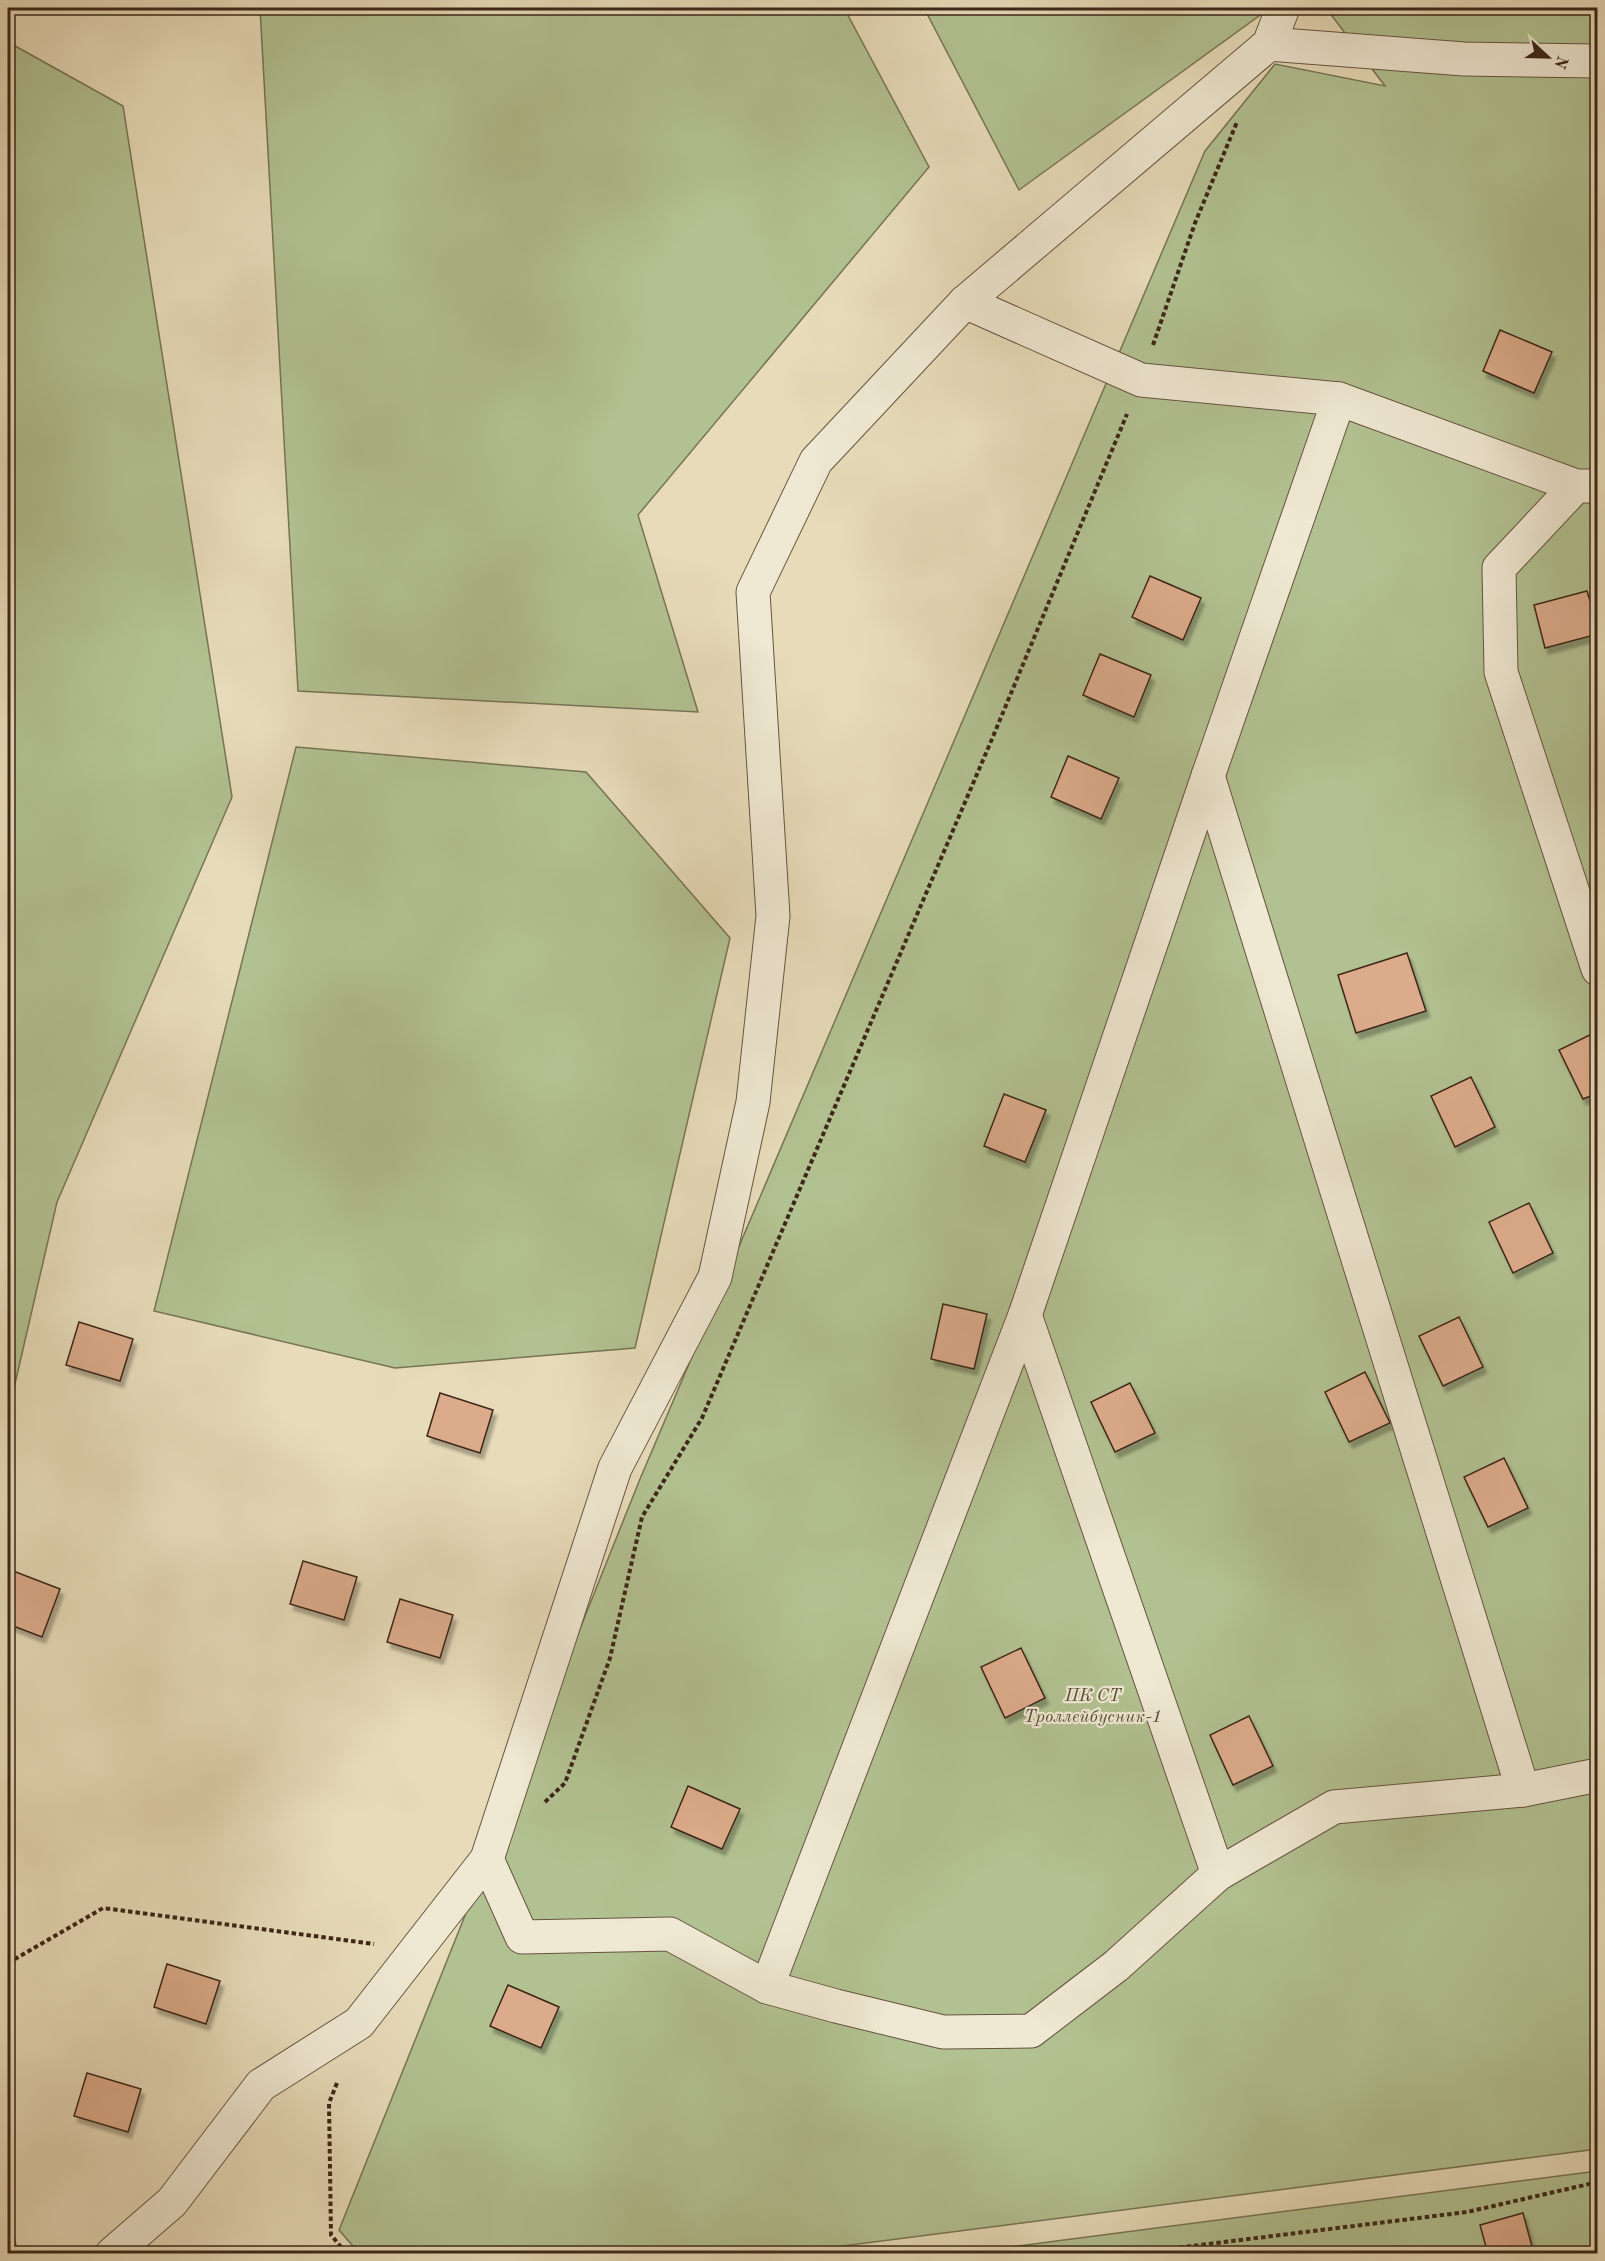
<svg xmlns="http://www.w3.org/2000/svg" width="1605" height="2261" viewBox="0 0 1605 2261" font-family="'Old Standard TT',serif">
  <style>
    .green { fill: #b2c191; stroke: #777455; stroke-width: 1.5 }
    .building { fill: #dcab8b; stroke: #3c2719; stroke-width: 1.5; filter: url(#shadow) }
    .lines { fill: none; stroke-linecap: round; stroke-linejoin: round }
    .minor-casing { stroke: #675441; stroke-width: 35 }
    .path { stroke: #3c2719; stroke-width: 4; stroke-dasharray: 4.5 3; stroke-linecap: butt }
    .minor { stroke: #efe8d2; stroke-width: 33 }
    .labels { text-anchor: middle; stroke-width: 4.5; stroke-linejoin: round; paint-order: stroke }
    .park-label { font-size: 18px; font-style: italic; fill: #5a4e37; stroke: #efe8d2 }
  </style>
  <defs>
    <filter id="shadow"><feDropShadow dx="3.5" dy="6" stdDeviation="1.5" flood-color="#0004"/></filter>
  </defs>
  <rect width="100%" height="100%" fill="#e7dbb9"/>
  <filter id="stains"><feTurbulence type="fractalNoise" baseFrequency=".00333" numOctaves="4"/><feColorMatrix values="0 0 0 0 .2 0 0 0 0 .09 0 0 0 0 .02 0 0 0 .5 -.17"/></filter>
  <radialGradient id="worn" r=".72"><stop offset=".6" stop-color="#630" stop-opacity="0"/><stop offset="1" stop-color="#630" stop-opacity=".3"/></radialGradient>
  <g class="green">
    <path d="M260,8h584l85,159 -291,348 60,197 -400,-21z"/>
    <path d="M924,8h341l-2,5 -244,177z"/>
    <path d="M1326,8h271v2141l-809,104h-429l-20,-23 301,-751 565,-1328 70,-87 110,22z"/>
    <path d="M8,42l115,64 109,691 -175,405 -49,212z"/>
    <path d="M296,747l290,25 144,166 -95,410 -240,20 -241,-57z"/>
    <path d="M8,2166l5,67 5,20h-10z"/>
    <path d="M1597,2171v82h-634z"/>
  </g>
  <g class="building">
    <path d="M1500,330l52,22 -18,41 -51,-22z"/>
    <path d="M1150,576l51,22 -18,42 -51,-23z"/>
    <path d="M1587,591l11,36v7l-53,14 -11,-43z"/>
    <path d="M1100,654l51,21 -17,42 -51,-22z"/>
    <path d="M1068,756l51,22 -18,41 -50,-22z"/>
    <path d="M1407,953l19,58 -70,22 -18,-58z"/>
    <path d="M1598,1031v62l-15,6 -24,-49z"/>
    <path d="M1471,1077l24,50 -40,20 -24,-51z"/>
    <path d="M1004,1094l42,16 -21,52 -41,-16z"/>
    <path d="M1529,1203l24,50 -40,20 -24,-51z"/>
    <path d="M943,1304l44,10 -13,55 -43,-10z"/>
    <path d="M1459,1317l24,50 -40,19 -24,-50z"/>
    <path d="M79,1322l54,17 -13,42 -54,-16z"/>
    <path d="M1365,1372l25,51 -41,19 -24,-50z"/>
    <path d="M1130,1383l25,50 -40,19 -24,-50z"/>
    <path d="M440,1393l53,17 -13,43 -53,-17z"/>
    <path d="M1504,1458l24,50 -40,19 -24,-50z"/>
    <path d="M303,1561l54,16 -13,43 -54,-16z"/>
    <path d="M8,1569l52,20 -18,48 -34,-13z"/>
    <path d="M400,1599l53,16 -13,43 -53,-16z"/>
    <path d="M1021,1648l24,50 -40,20 -24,-51z"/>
    <path d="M1249,1716l24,50 -40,19 -23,-50z"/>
    <path d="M688,1786l52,23 -18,40 -51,-22z"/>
    <path d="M167,1964l53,17 -14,43 -52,-17z"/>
    <path d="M508,1985l51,22 -18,41 -51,-22z"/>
    <path d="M87,2073l54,16 -13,43 -54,-16z"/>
    <path d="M1523,2213l11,41h-46l-8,-29z"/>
  </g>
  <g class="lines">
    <g class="minor-casing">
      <g id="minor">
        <path d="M1269,44l195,15 134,2"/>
        <path d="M965,302l176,78 198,19 237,87h22"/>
        <path d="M1576,486l-77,82 2,104 97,297"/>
        <path d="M1208,776l315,1014"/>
        <path d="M1025,1315l193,559"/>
        <path d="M487,1859l35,78 148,-3 97,53 69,19 107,26 88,-1 85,-65 102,-92 116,-67 189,-17 75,-15"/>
        <path d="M767,1987l258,-672 183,-539 131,-377"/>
        <path d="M112,2254l60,-52 89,-117 98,-62 128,-164 128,-391 100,-191 38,-175 20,-186 -20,-324 63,-131 149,-159 304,-258 14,-36"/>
      </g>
    </g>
    <g class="path">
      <path d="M1153,345l42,-122 42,-101"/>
      <path d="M545,1802l20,-19 45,-125 32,-141 60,-99 290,-679 135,-325"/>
      <path d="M8,1963l95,-55 271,36"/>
      <path d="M337,2083l-8,20 2,132 16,19"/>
      <path d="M1127,2254l340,-42 131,-30"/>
    </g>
    <use href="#minor" class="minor"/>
  </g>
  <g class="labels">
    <g class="park-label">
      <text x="1093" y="1701">ПК СТ<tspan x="1093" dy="21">Троллейбусник-1</tspan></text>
    </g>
  </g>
  <rect width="1605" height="2261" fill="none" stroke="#e7dbb9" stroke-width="30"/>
  <rect x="9" y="9" width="1587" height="2243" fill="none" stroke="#3c2719" stroke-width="3"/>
  <rect x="15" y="15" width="1575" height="2231" fill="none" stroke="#3c2719" stroke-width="1.5"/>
  <g transform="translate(1548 57) rotate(112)" stroke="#efe8d2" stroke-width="4.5" paint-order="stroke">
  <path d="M0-4.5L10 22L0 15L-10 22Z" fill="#3c2719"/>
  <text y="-9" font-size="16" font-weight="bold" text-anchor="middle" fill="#3c2719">N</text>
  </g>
  <rect width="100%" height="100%" filter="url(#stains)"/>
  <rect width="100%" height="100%" fill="url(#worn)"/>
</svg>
